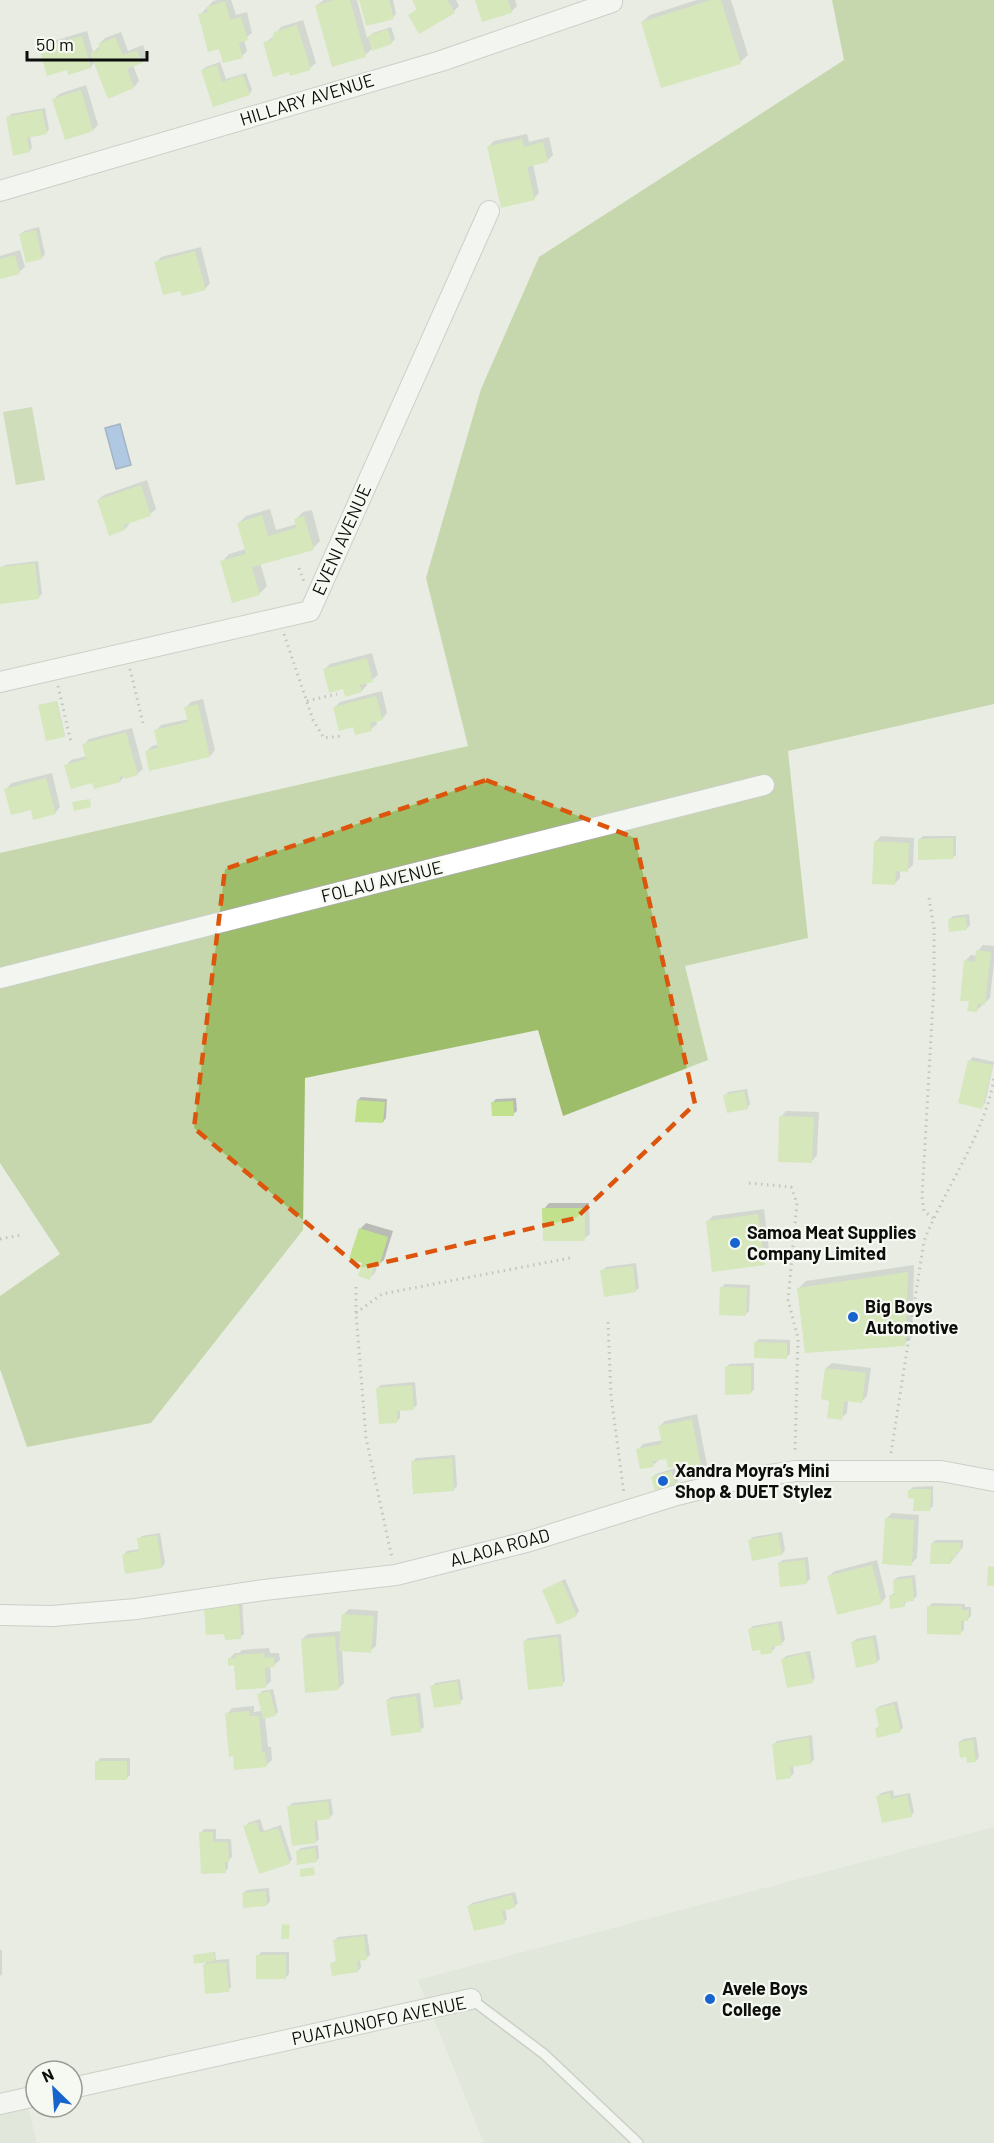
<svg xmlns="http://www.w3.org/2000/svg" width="994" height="2143" viewBox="0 0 994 2143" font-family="Barlow,sans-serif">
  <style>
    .built { fill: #dae0d1 }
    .green { fill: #b1ca89 }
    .forest { fill: #9ebd6a }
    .water { fill: #6e9ce1; stroke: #5171a1; stroke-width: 1.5 }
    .shadow { fill: #0003 }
    .building { fill: #c1e18d }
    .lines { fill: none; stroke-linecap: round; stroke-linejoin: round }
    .lane-casing { stroke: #a9ada5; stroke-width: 12 }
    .street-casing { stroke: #a9ada5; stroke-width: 22 }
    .path { stroke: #92958e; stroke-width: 3; stroke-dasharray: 1.5 4.5; stroke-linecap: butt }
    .lane { stroke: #fff; stroke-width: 9 }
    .street { stroke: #fff; stroke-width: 20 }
    .marked { fill: none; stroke: #dd550c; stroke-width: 4.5; stroke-dasharray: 12 8; stroke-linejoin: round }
    .poi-dot { fill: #1864ce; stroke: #f5f9f1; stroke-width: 2 }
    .labels { text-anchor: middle; stroke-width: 4.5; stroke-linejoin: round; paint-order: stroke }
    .street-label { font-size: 18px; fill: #0c0e0b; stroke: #f5f9f1 }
    .poi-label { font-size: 18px; font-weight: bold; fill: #0c0e0b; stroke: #f5f9f1; text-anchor: start }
  </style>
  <rect width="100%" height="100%" fill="#e8ece3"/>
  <g class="built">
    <path d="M994,1827v316h-510l-66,-163z"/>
    <path d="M28,2108l9,35h-37v-28z"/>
  </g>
  <path class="green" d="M32,407l13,73 -29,5 -13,-73z"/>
  <path class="forest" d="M832,0h162v704l-206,47 20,187 -123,28 23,94 -145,56 -25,-86 -233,48 -2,152 -152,193 -124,24 -27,-78v-73l60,-42 -60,-91v-310l468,-107 -42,-168 55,-189 58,-132 305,-197z"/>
  <path class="water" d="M120,424l11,41 -15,4 -11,-41z"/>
  <g class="shadow">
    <path d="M218,0h13l5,15 11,-3 5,21 -8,6 3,12 -5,5 -22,-9 -20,-32 13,-14z"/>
    <path d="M324,0h33l10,38 6,-5 18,-6 4,12 -4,4 -19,6 -7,6 -49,-49z"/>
    <path d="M361,0h32l3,14 -3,3z"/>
    <path d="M414,0h42l3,6 -5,5 -44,4 8,-7z"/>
    <path d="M477,0h38l2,6 -5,5 -29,9z"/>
    <path d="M697,0h34l17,55 -8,7 -98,-40 8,-7z"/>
    <path d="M303,20l13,43 -6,5 -45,-25 9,-7 7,-9z"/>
    <path d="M87,31l6,21 7,-6 -1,-2 6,-6 16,-6 7,19 15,-6 4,12 -5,5 -9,3 6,16 -5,6 -39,-25 -4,5 -23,1 -27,-19 6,-6z"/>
    <path d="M220,62l6,17 20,-6 6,17 -3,4 -35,11 -12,-35 4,-3z"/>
    <path d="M86,85l12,40 -5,5 -39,-31 5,-5z"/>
    <path d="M45,108l4,21 -3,4 -16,3 2,12 -3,3 -21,-33 3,-4z"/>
    <path d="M527,134l2,8 20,-5 4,18 -6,6 -14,3 6,29 -5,5 -46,-51 6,-6z"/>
    <path d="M39,227l6,27 -3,4 -21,-24 3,-3z"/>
    <path d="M201,247l9,36 -5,6h-24l-25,-26 5,-6z"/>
    <path d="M20,250l5,17 -6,5 -19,6v-22z"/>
    <path d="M147,480l9,29 -6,5 -21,7 1,2 -5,6 -27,-29 6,-5z"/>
    <path d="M270,509l6,21 21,-6 -2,-4 8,-8 9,-2 8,31 -7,7 -53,15 7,23 -8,8 -37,-32 7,-8 17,-5 -7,-26 7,-7z"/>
    <path d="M38,561l4,33 -4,4 -38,4 1,-34 4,-3z"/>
    <path d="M372,653l6,22 -6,5 -6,2 1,3 -5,6 -18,-4 -19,-18 5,-5z"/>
    <path d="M382,691l5,22 -5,6 -6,1 1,4 -6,5 -17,-3 -20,-18 6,-6z"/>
    <path d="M203,699l12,51 -5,6 -64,-4 6,-6 7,-2 -3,-13 5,-6 28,-6 -3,-12 5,-5z"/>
    <path d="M57,701l8,34 -1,1 -23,-31z"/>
    <path d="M132,728l11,41 -6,5 -11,1 -6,6 -27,1 -27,-16 5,-6 16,-4 -3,-11 5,-6z"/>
    <path d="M52,773l8,34 -5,6 -23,-5 -26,-19 6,-6z"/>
    <path d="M881,836l33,2 -1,27 -6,5h-7v8l-5,5 -20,-41z"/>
    <path d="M923,836h33v19l-4,3 -33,-18z"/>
    <path d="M969,914l1,11 -3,3 -18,-8 4,-4z"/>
    <path d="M983,945l11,1v16l-4,36 -13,12 -7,-10 -5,-39 6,-6 6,1 1,-5z"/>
    <path d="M973,1057l21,5 -9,41 -3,4 -12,-47z"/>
    <path d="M747,1089l3,15 -3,4 -22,-12 3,-4z"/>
    <path d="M361,1097l26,2 -1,19 -3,4 -25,-22z"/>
    <path d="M516,1098l1,13 -4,3 -20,-12 3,-3z"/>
    <path d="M786,1111l33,1 -2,43 -5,6 -31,-44z"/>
    <path d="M549,1203h40l1,31 -6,5 -40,-30z"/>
    <path d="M764,1209l6,49 -6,5 -57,-41 6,-6z"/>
    <path d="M366,1223l27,8 -9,29 -7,6 -2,7 -6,5 -5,-16 -4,-33z"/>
    <path d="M636,1263l3,25 -4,3 -33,-20 4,-4z"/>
    <path d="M914,1265l-2,72 -8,7 -105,-56 7,-7z"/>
    <path d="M725,1284l25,1 -1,26 -3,3 -25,-26z"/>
    <path d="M759,1339l31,1v14l-4,3 -31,-14z"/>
    <path d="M754,1363v26l-3,4 -25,-26 4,-3z"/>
    <path d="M832,1363l39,5 -4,28 -5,5 -14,-1 -1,13 -6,5 -10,-19 -5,-31z"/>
    <path d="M415,1382l2,23 -4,3 -13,1v9l-3,3 -19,-33 3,-3z"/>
    <path d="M697,1414l10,51 -6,6 -20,-4 -14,-10 -8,3 -6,5 -15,-15 5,-6 20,-4 -3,-14 5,-5z"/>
    <path d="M455,1455l2,31 -4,4 -40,-29 3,-3z"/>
    <path d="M675,1468l3,13 -3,3 -23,-7 4,-3z"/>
    <path d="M933,1486v20l-4,4 -19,-20 3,-3z"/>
    <path d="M892,1513l27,2 -2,43 -6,6 -25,-45z"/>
    <path d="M782,1532l3,18 -3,4 -33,-13 4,-4z"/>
    <path d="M160,1533l5,30 -3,4 -38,-13 3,-3 13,-2 -1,-10 3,-3z"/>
    <path d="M936,1540h27v7l-13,16 -18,-20z"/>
    <path d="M808,1557l2,22 -4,4 -27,-20 4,-3z"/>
    <path d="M877,1560l9,37 -5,6 -52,-27 6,-5z"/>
    <path d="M915,1575l2,21 -4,3 -6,1 -3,6 -14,-10 5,-4 -1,-12 4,-3z"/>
    <path d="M565,1579l14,32 -3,4 -33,-25z"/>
    <path d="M242,1601l2,33 -4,3 -14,-4 -21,-26z"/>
    <path d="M932,1603l33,1v3h6v9l-3,3h-4v11l-4,3 -31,-26z"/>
    <path d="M349,1609l29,2 -2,35 -6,5 -28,-2 2,34 -6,6 -36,-50 6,-5 34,-3 1,-16z"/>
    <path d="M782,1621l3,19 -3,3 -8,2 1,3 -4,4 -22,-22 4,-4z"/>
    <path d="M561,1634l4,47 -3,3 -38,-42 4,-4z"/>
    <path d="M876,1635l4,24 -3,3 -24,-20 3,-3z"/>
    <path d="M269,1648l1,5h9l1,7 -6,5 -4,1 1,15 -5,5 -37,-27 6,-6h4l3,-3z"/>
    <path d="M810,1651l5,27 -3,3 -29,-22 3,-3z"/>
    <path d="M460,1679l3,20 -3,3 -28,-15 3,-4z"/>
    <path d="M273,1689l5,23 -3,3 -10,2 3,30h3l1,13 -6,5 -39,-51 5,-6 22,-2v6l8,-1 -3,-16 3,-4z"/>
    <path d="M420,1693l4,34 -4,3 -33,-30 4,-3z"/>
    <path d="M897,1701l6,26 -3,4 -24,-2 4,-4 -4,-16 4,-3z"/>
    <path d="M812,1735l2,24 -3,4 -18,2 1,8 -4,4 -16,-33 3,-3z"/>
    <path d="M976,1737l3,20 -3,4 -9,-6 -8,-13 4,-3z"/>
    <path d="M100,1758h30v17l-4,4 -29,-17z"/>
    <path d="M893,1790l1,6 16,-3 4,19 -3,4 -33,-20 3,-3z"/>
    <path d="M331,1799l2,15 -4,4 -12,1 2,20 -3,3 -27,-35 3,-4z"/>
    <path d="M260,1819l4,12 17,-6 11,34 -3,4 -44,-36 3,-4z"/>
    <path d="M204,1829h12v10h15l1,18 -4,4v7l-3,4 -24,-39z"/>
    <path d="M318,1845l1,13 -3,3 -19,-10 4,-3z"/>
    <path d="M269,1888l1,13 -3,4 -24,-12 4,-3z"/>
    <path d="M515,1892l3,11 -4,4 -9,2 2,10 -3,3 -35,-16 3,-3z"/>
    <path d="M367,1934l3,21 -4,3 -6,1 1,8 -3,4 -26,-7 5,-4 -3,-19 4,-4z"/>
    <path d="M0,1950h2v24l-2,2z"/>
    <path d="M215,1952l1,8 13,-1 2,28 -3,4 -24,-26 4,-5 -13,-5z"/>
    <path d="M261,1952h28v22l-4,4 -27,-22z"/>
  </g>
  <g class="building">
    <path d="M334,0h16l16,57 -34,10 -17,-61z"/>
    <path d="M359,0h30l5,19 -28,7z"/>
    <path d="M412,0h35l8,13 -36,21 -11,-19 9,-5z"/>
    <path d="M475,0h33l4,13 -30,9z"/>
    <path d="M711,0h10l20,64 -80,24 -20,-66z"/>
    <path d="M225,1l5,19 11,-3 7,23 -9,3 4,15 -20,5 -4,-14 -11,3 -10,-38 10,-2 -2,-5z"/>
    <path d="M297,25l14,45 -21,6 -1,-4 -16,5 -10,-35 9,-2 2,-8z"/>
    <path d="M388,29l4,15 -20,7 -4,-15z"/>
    <path d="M82,36l9,32 -23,7 -1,-5 -20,6 -8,-28z"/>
    <path d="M115,37l8,18 14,-5 5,13 -15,6 7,19 -26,11 -18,-46 10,-4 -2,-5z"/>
    <path d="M217,65l5,17 21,-7 7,20 -37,12 -12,-37z"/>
    <path d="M81,90l12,41 -28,9 -13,-41z"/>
    <path d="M42,110l5,24 -20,4 3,14 -17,4 -7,-39z"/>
    <path d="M522,139l2,8 19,-5 5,20 -21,5 8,33 -34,8 -14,-62z"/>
    <path d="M36,230l6,29 -16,4 -7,-29z"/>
    <path d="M195,251l11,39 -24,6 -2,-5 -17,4 -9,-33z"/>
    <path d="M15,255l5,19 -20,5v-20z"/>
    <path d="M141,485l10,31 -27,9 1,5 -16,6 -12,-36z"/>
    <path d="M262,515l6,21 28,-8 -2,-9 10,-3 10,34 -62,17 8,28 -28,8 -12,-42 26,-7 -9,-31z"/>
    <path d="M35,563l4,36 -39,5v-37z"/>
    <path d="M367,658l6,24 -13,3 2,7 -17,5 -2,-8 -14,4 -6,-24z"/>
    <path d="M376,696l7,24 -13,3 2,8 -17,4 -2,-8 -14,4 -6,-24z"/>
    <path d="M56,701l9,36 -19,4 -8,-36z"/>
    <path d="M198,704l12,53 -61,14 -4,-20 13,-3 -4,-18 34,-8 -4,-15z"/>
    <path d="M126,732l12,43 -13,4 -1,-3 -5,1 2,5 -27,7 -2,-6 -21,6 -7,-24 22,-6 -4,-15z"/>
    <path d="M46,778l10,36 -23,6 -2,-10 -20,5 -7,-26z"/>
    <path d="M90,799l1,8 -17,4 -2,-9z"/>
    <path d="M953,838v21l-35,1v-21z"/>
    <path d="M874,841l35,2 -1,29 -12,-1 -1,14 -23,-1z"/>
    <path d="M966,917l1,13 -18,2 -1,-13z"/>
    <path d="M976,950l15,2 -6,53 -7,-1 -1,8 -10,-1 2,-10h-9l4,-41 11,2z"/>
    <path d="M968,1060l25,5 -11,44 -24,-6z"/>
    <path d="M744,1091l4,18 -21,4 -4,-18z"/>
    <path d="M357,1100l28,2 -2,21 -28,-1z"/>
    <path d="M513,1101l1,15h-22l-1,-14z"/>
    <path d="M779,1116l35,1 -2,46 -34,-1z"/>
    <path d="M542,1208h43v33h-42z"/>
    <path d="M758,1214l7,51 -53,7 -6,-51z"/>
    <path d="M359,1228l29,9 -9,30h-5l-4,13 -12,-4 4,-13 -13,-4z"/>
    <path d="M633,1266l3,26 -32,5 -4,-27z"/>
    <path d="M908,1272l-3,74 -100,7 -8,-65z"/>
    <path d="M720,1287l27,1 -1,28 -27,-1z"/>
    <path d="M754,1342l33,1v16l-33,-1z"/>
    <path d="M725,1366h26v28l-26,1z"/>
    <path d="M825,1368l41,5 -4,30 -18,-2 -2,19 -15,-2 2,-17 -8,-2z"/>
    <path d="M412,1385l2,25 -17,1v12l-18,1 -3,-36z"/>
    <path d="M692,1419l10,53 -21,4 -2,-10 -11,2 -2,-9 -13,2 1,6 -14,2 -4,-20 26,-5 -4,-18z"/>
    <path d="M452,1458l2,33 -41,3 -2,-33z"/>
    <path d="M671,1471l5,15 -21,5 -4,-14z"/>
    <path d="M914,1489h17l-1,22h-17l1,-12 -6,-1v-8z"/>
    <path d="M885,1518l29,2 -2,46 -30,-2z"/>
    <path d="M778,1534l4,21 -30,6 -4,-21z"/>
    <path d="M157,1535l5,33 -37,6 -3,-20 17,-3 -2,-13z"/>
    <path d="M931,1543h30l-1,9h-4v6h-5v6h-21z"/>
    <path d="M805,1560l2,24 -27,3 -2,-24z"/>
    <path d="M872,1565l10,39 -45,11 -10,-39z"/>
    <path d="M988,1566l6,1v19h-7z"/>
    <path d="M912,1578l2,23 -10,1 1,5 -15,2 -1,-14h5l-1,-15z"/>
    <path d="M562,1581l15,35 -20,9 -15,-35z"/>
    <path d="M239,1604l2,35 -16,1 -1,-6 -18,1 -2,-29z"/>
    <path d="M927,1606h35v4h7l-1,11h-7v14l-34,-1z"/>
    <path d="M342,1614l32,2 -3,37 -32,-2z"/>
    <path d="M778,1623l4,22 -11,2 1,6 -11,2 -1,-5 -8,1 -4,-22z"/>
    <path d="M335,1636l4,54 -34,3 -4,-54z"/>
    <path d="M558,1637l5,49 -35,4 -5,-49z"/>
    <path d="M873,1638l4,25 -21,5 -5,-26z"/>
    <path d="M264,1653l1,5 9,-1 1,10 -10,1 1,20 -30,2 -2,-25 -6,1v-8h8l-1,-3z"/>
    <path d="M806,1653l7,30 -26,5 -6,-29z"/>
    <path d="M457,1681l4,23 -27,4 -4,-22z"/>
    <path d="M270,1691l6,25 -13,3 -6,-25z"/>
    <path d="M416,1696l5,36 -30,4 -5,-36z"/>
    <path d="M894,1704l7,28 -24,6 -2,-10 4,-1 -4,-18z"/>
    <path d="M249,1711v5h10l3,36h3l2,15 -33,3 -1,-14 -4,1 -4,-44z"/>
    <path d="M809,1737l2,27 -21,3 1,11 -15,2 -4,-36z"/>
    <path d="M973,1740l3,22 -9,1 -1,-6 -6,1 -2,-16z"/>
    <rect x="95" y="1761" width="32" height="19"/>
    <path d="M890,1793l1,6 16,-4 5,22 -30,6 -6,-27z"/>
    <path d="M328,1801l2,18 -16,2 2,22 -24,3 -5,-40z"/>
    <path d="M257,1822l3,11 18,-5 12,36 -31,10 -16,-48z"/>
    <path d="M199,1832h14v10h15l1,20h-4l1,11 -25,1z"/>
    <path d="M315,1848l2,14 -20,3 -1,-14z"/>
    <path d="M314,1867l1,8 -15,2v-8z"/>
    <path d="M266,1891l1,15 -24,2 -1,-15z"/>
    <path d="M512,1895l3,13 -13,3 3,13 -31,7 -7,-25z"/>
    <path d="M282,1924l8,1 -1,14h-8z"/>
    <path d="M364,1936l3,24 -10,1 1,11 -26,4 -2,-13 6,-1 -3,-22z"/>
    <path d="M214,1952l1,9 -21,3 -1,-9z"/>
    <rect x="256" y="1955" width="30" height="24"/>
    <path d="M226,1962l3,30 -24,2 -2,-30z"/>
  </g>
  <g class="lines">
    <g class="lane-casing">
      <path id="lane" d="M471,1999l73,55 94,89"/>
    </g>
    <g class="street-casing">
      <g id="street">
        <path d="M0,191l441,-130 171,-59"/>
        <path d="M0,682l310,-71 179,-400"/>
        <path d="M0,978l764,-193"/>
        <path d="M0,1615l52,1 84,-7 128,-19 132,-15 134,-34 147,-46 59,-15 59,-9h146l53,10"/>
        <path d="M72,2088l399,-89"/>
        <path d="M0,2104l36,-8"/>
      </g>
    </g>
    <g class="path">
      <path d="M299,568l5,14"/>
      <path d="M284,634l29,86 11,18 18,-2"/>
      <path d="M130,669l13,54"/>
      <path d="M58,686l13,56"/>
      <path d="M307,701l30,-7"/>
      <path d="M929,898l5,30v57l-12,212 2,14 9,7"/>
      <path d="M749,1183l42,4 6,16 -9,97 10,38 -3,116"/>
      <path d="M0,1239l21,-4"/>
      <path d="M356,1287v26l10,125 26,120"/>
      <path d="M356,1313l26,-19 188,-36"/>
      <path d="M608,1322l3,74 13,98"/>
      <path d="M891,1453l33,-212c21,-53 61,-107 70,-163"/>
    </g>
    <use href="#lane" class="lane"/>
    <use href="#street" class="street"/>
  </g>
  <path d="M0 0H994V2143H0ZM486,780l149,58 60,266 -119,114 -216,50 -166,-140 31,-259z" fill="#e8ece3" fill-opacity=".55" fill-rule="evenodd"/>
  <path class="marked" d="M486,780l149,58 60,266 -119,114 -216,50 -166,-140 31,-259z"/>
  <g class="poi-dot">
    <circle cx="735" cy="1243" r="6"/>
    <circle cx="853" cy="1317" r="6"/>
    <circle cx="663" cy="1481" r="6"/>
    <circle cx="710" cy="1999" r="6"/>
  </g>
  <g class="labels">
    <g class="street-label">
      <text transform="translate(307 100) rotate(-17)" y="6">HILLARY AVENUE</text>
      <text transform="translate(342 540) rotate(-66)" y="6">EVENI AVENUE</text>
      <text transform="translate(382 882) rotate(-14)" y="6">FOLAU AVENUE</text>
      <text transform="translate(500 1548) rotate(-15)" y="6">ALAOA ROAD</text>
      <text transform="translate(379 2021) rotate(-12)" y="6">PUATAUNOFO AVENUE</text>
    </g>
    <g class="poi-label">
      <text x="747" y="1239">Samoa Meat Supplies<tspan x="747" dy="21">Company Limited</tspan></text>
      <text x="865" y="1313">Big Boys<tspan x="865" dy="21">Automotive</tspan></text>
      <text x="675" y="1477">Xandra Moyra’s Mini<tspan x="675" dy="21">Shop &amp; DUET Stylez</tspan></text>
      <text x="722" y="1995">Avele Boys<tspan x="722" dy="21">College</tspan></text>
    </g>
  </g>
  <g transform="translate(54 2089) rotate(335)"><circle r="28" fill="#f5f9f1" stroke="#989b95" stroke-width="1.5"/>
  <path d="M0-4.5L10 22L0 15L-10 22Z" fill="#1864ce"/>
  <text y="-9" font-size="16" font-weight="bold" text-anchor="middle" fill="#0c0e0b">N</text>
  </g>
  <path d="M27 51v9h120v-9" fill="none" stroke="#0c0e0b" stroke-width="3"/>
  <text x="36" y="51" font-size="18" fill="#0c0e0b" stroke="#f5f9f1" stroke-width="4.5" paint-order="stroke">50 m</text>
</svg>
